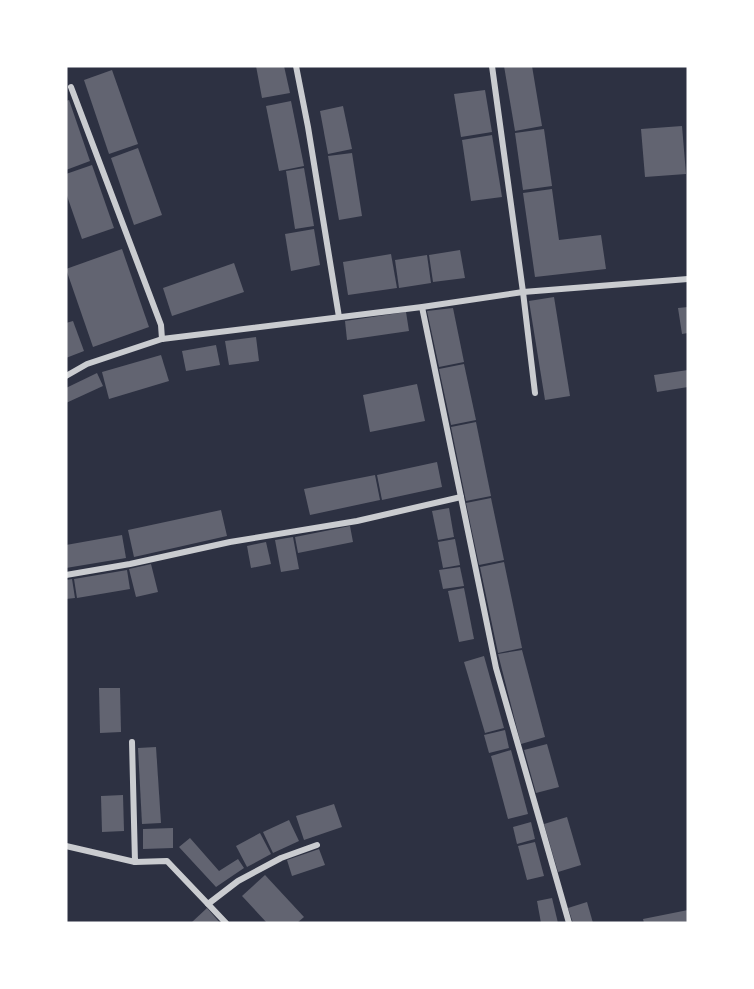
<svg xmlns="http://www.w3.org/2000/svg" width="754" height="989" viewBox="0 0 754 989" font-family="'Fira Sans Condensed',sans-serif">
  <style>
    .building { fill: #626471 }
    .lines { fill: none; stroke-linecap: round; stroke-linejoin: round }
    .minor { stroke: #caccd0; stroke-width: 6 }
  </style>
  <rect width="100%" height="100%" fill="#2d3142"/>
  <g class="building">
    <path d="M256,66h28l6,27 -28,5z"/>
    <path d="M504,66h28l10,60 -27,5z"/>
    <path d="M112,70l26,74 -29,10 -25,-74z"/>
    <path d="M485,90l7,42 -31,5 -7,-43z"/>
    <path d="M69,100l21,61 -24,9v-69z"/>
    <path d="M291,101l13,65 -25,5 -13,-65z"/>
    <path d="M343,106l9,43 -24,5 -8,-43z"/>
    <path d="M682,126l4,48 -41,3 -4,-48z"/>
    <path d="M544,129l8,57 -29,4 -8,-57z"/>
    <path d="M492,135l10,62 -31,4 -9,-61z"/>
    <path d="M138,148l24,67 -28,10 -23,-67z"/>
    <path d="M352,153l10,63 -23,4 -11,-64z"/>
    <path d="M92,165l22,63 -32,11 -16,-46v-19z"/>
    <path d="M304,168l10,58 -19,3 -9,-58z"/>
    <path d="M552,189l7,51 42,-5 5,34 -71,8 -12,-84z"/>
    <path d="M314,229l6,36 -29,6 -6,-37z"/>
    <path d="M122,249l27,78 -56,20 -27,-78z"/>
    <path d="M460,250l5,28 -32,4 -4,-27z"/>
    <path d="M391,254l6,34 -49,7 -5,-33z"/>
    <path d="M427,255l4,28 -32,5 -4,-28z"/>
    <path d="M234,263l10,29 -72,24 -9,-28z"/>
    <path d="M554,297l16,99 -25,4 -16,-99z"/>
    <path d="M688,307v26l-6,1 -4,-26z"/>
    <path d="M453,308l11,54 -25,5 -12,-56z"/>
    <path d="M406,312l3,19 -62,9 -2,-19z"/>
    <path d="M73,321l11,30 -18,7v-35z"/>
    <path d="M256,337l3,24 -30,4 -4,-24z"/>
    <path d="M216,345l4,20 -34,6 -4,-20z"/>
    <path d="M161,355l8,26 -60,18 -7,-27z"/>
    <path d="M464,364l12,56 -25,5 -12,-56z"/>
    <path d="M688,370v17l-31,5 -3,-17z"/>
    <path d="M97,373l6,13 -37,17v-15z"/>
    <path d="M417,384l8,37 -55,11 -7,-37z"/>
    <path d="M476,422l15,74 -25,5 -15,-74z"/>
    <path d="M437,462l5,25 -60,13 -5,-25z"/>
    <path d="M375,475l5,25 -70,15 -6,-26z"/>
    <path d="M491,498l13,62 -25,5 -13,-62z"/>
    <path d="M449,508l5,29 -16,3 -6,-29z"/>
    <path d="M221,510l6,26 -93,21 -6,-27z"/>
    <path d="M350,526l3,16 -55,11 -3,-16z"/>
    <path d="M122,535l4,23 -60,10v-23z"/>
    <path d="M293,537l6,32 -18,3 -6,-32z"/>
    <path d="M455,539l5,26 -17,3 -5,-26z"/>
    <path d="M266,542l5,22 -20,4 -4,-22z"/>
    <path d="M504,562l18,86 -24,5 -18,-86z"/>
    <path d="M151,564l7,28 -22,5 -7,-28z"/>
    <path d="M460,567l4,19 -21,3 -4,-19z"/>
    <path d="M127,570l3,19 -53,9 -3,-19z"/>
    <path d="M72,579l3,19 -9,1v-19z"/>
    <path d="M464,588l10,51 -15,3 -11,-51z"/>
    <path d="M522,650l23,87 -24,7 -23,-90z"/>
    <path d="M484,656l20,72 -19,5 -21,-71z"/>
    <path d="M99,688h21l1,44 -21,1z"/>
    <path d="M505,730l4,18 -20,5 -5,-18z"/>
    <path d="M547,744l12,43 -23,6 -12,-43z"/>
    <path d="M156,747l5,76 -19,1 -4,-76z"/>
    <path d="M511,750l17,64 -20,5 -17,-63z"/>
    <path d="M123,795l1,36 -22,1 -1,-36z"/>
    <path d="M334,804l8,23 -38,13 -8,-24z"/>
    <path d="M567,817l14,48 -23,7 -14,-48z"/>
    <path d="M289,820l10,21 -26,12 -10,-21z"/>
    <path d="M531,822l4,17 -18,5 -4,-17z"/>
    <path d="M173,828v20l-30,1v-20z"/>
    <path d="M260,833l11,21 -24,13 -11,-21z"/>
    <path d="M190,838l29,33 19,-12 6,9 -28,19 -37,-40z"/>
    <path d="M535,842l9,34 -17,4 -9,-34z"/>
    <path d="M319,849l6,16 -33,11 -5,-16z"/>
    <path d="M265,875l39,42 -7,6h-30l-25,-27z"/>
    <path d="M552,898l6,25h-17l-4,-22z"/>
    <path d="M587,902l6,21h-20l-5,-15z"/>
    <path d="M207,908l13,15h-29z"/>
    <path d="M688,910v13h-44l-1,-4z"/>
  </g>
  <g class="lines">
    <g class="minor">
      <path d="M296,66l12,61 31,190"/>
      <path d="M492,66l31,226 12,101"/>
      <path d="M71,87l90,238 1,14"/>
      <path d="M422,307l74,361 73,255"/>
      <path d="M66,376l21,-12 75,-25 260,-32 101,-15 165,-13"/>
      <path d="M66,575l64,-11 100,-22 127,-21 104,-24"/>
      <path d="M132,742l3,120 32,-1 41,43"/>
      <path d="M66,846l69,16"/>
      <path d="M226,923l-18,-19 30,-23 43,-23 36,-13"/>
    </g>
  </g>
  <rect width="754" height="989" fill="none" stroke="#ffffff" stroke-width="135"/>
</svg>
